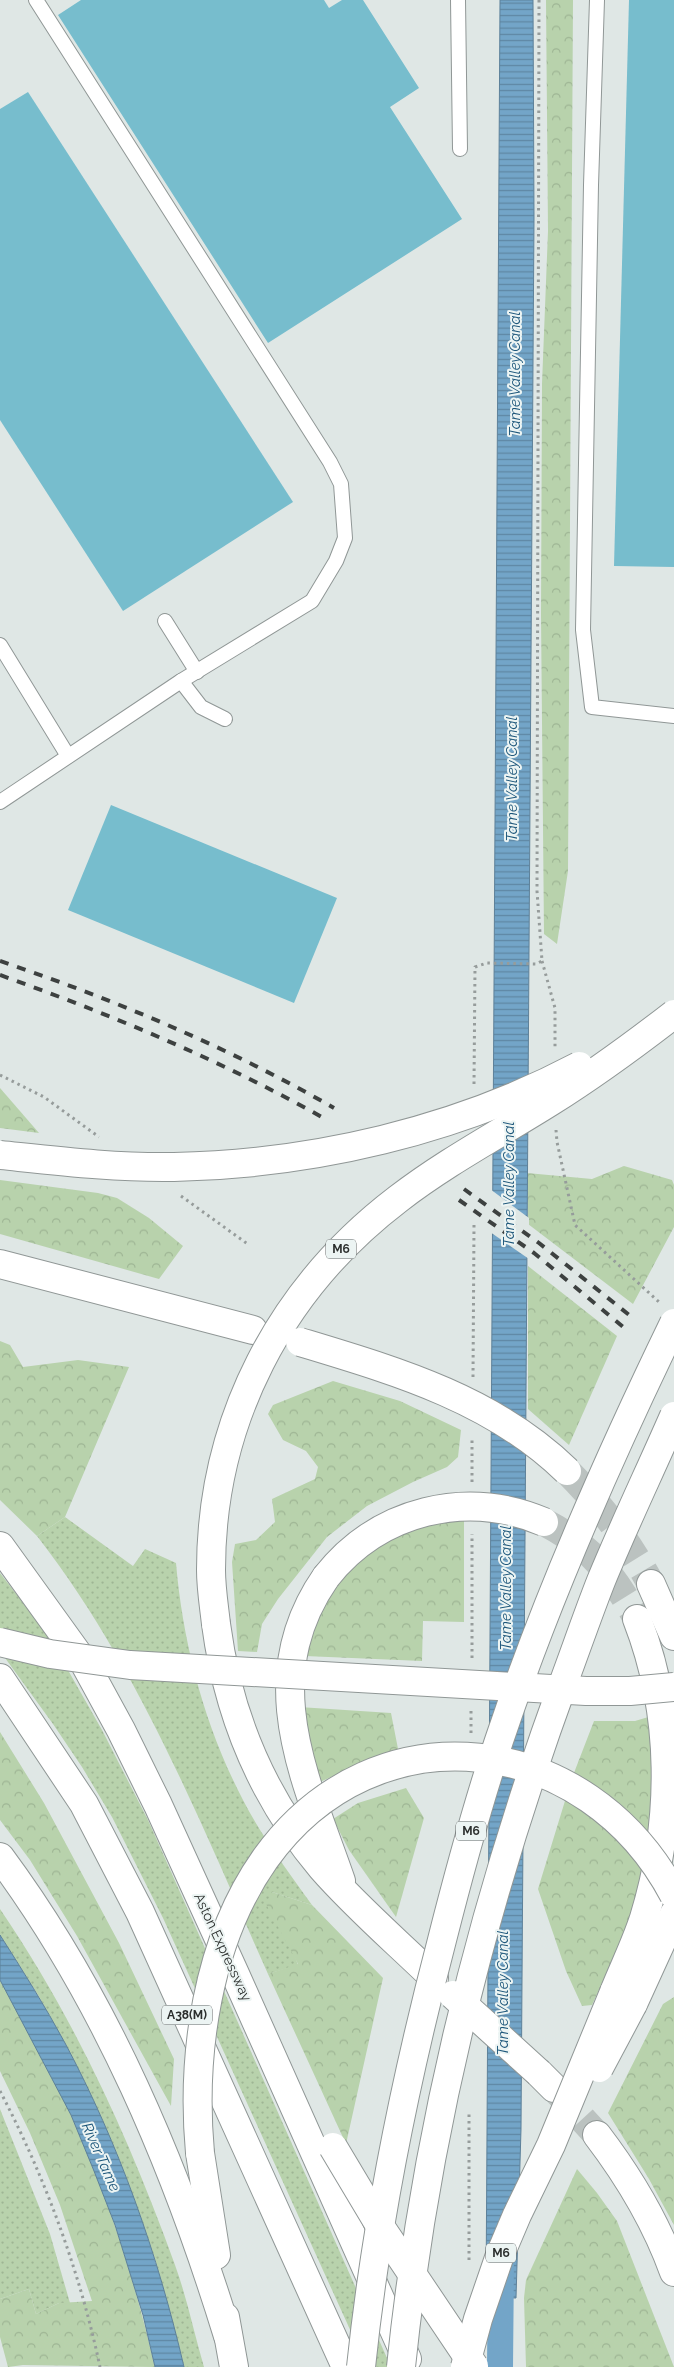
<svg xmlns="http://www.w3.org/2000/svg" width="674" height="2367" viewBox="0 0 674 2367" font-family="Raleway,sans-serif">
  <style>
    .grass { fill: url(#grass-dots) }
    .forest { fill: url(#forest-crowns) }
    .water { fill: url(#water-rules); stroke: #5d819a }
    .pier { fill: #dfe7e5 }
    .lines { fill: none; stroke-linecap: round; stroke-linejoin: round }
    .canal { stroke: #73a5c8; stroke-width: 26 }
    .building { fill: #77bdcd }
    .motorway-tunnel { stroke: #bbc2c0; stroke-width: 28; stroke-dasharray: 28 14; stroke-linecap: butt }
    .service-casing { stroke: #909796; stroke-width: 16 }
    .motorway-casing { stroke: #909796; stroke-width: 30 }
    .path { stroke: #969c9b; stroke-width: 3; stroke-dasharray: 2.5 4; stroke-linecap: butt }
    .service { stroke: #fff; stroke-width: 14 }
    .motorway { stroke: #fff; stroke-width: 28 }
    .rail { stroke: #3d4140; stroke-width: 4; stroke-dasharray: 9 9; stroke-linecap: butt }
    .motorway-bridge-casing { stroke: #909796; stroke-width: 30; stroke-linecap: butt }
    .motorway-bridge { stroke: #fff; stroke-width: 28 }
    .labels { text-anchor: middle; stroke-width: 4; stroke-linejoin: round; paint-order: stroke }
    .shield { fill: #ecf4f3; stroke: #656968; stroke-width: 1 }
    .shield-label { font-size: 12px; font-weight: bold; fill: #2b2e2d }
    .street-label { font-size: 14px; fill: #2b2e2d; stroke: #ecf4f3 }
    .water-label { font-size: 15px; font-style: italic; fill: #1c567a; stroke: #ecf4f3 }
  </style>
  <defs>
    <pattern id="grass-dots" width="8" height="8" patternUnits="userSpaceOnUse" patternTransform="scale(1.25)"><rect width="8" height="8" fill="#b8d2ac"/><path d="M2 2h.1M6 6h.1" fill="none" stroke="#9eb594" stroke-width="1.8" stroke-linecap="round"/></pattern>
    <pattern id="forest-crowns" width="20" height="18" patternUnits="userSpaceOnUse" patternTransform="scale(1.25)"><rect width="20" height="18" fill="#b8d2ac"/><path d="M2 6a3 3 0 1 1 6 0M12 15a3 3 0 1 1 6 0" fill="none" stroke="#9eb594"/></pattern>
    <pattern id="water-rules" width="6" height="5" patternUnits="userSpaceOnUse" patternTransform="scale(1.25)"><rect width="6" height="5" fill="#73a5c8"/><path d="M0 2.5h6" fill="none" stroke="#5f87a3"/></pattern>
  </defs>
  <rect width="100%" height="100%" fill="#dfe7e5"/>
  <g class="grass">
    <path d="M65,1517l68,49 12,-17 31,14c7,82 29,164 67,237 19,37 45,71 69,105l-40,-13 26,73 -30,9c-67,-150 -129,-307 -231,-438z"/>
    <path d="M0,1573l48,62 54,95 46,90 243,547h-24l-204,-449 -51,-101 -30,-50 -29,-43 -53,-73z"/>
    <path d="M0,1909c75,110 130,231 175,356 12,33 19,68 29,102h-20l-29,-107 -36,-100 -25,-57 -29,-59 -27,-49 -38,-60z"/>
    <path d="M0,2109l50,125 20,69h-11l-23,11 -7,-25 -29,10z"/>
  </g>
  <g class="forest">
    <path d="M546,0h27l-5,871 -11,73 -13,-10 -3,-319 1,-231 6,-153z"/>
    <path d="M0,1088l39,45 -39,-5z"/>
    <path d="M624,1166l48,14 2,5v42l-41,77 -105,-80 -1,-51 65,6z"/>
    <path d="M0,1180l98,13 19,5 32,20 34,28 -24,33 -159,-45z"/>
    <path d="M528,1266l89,70 -48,109 -41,-36z"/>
    <path d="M0,1341l10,4 13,22 55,-7 51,7 -64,150 -28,19 -37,-36z"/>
    <path d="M333,1381l67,20 61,29 -3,27 -11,10 -34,15 -46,24 -40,31 -49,62 -16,25 -5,28 -19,-1 -6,-89 3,-18 21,-4 19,-18 -3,-23 43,-20 3,-12 -12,-16 -23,-11 -15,-26 5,-9z"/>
    <path d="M464,1519v103l-41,-1 -1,40 -117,-5c4,-15 7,-33 14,-48 3,-9 13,-17 19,-24 36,-44 71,-57 126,-65z"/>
    <path d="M299,1707l92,6 8,41 -48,14 -31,14z"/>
    <path d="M655,1715l4,55 -23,139 -44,96 -10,1 -16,-35 -28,-82 34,-111 22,-57h41z"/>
    <path d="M0,1732l44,71 75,140 55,116 -3,47 -94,-170 -47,-76 -30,-40z"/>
    <path d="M406,1788l18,30 -28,99 -47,-67 -16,-31 25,-16z"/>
    <path d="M272,1892l40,13 71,73 -37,166 -78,-170 30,-10 -32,-60z"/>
    <path d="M0,1980c25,44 50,89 71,135 37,81 64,166 84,252l-132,-2 -15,2 -8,-30v-38l29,-10 7,25 23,-11 33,-2 -32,-96 -30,-72 -30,-62z"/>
    <path d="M674,1997v228l-25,-46 -41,-66 55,-109z"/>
    <path d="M577,2169l20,24 20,28 57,146h-148l-2,-69 2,-18z"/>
  </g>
  <g class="water">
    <path d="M500,0h33l1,218 -13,1911 -5,169 -30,-1z"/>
    <path d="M0,1935c23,36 45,71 65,108 54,101 93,212 119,324h-29l-12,-52 -28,-90 -21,-54 -23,-56 -71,-135z"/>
  </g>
  <path class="pier" d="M490,1189l39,29v41l-39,-27z"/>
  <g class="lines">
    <path class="canal" d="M500,2367l1,-106"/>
  </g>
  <g class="building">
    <path d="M81,0h243l5,8 13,-8h21l56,88 -29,19 72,112 -194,124 -210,-328z"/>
    <path d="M629,0h45v567l-60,-1z"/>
    <path d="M28,92l265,410 -170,109 -123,-191v-311z"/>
    <path d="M111,805l226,93 -43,105 -226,-93z"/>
  </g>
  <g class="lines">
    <g class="motorway-tunnel">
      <path d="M567,1471c34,34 61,71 84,113"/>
      <path d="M544,1522c46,24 69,52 93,97"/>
      <path d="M554,2088l43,47"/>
    </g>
    <g class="service-casing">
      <g id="service">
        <path d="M458,0l2,149"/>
        <path d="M597,0l-6,185 -8,445 9,77 82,9"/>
        <path d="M165,621l32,51"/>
        <path d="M0,645l68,111"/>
        <path d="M181,681l20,26 24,12"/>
        <path d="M0,802l181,-121 131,-80 24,-40 9,-23 -4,-54 -11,-22 -294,-462"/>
      </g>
    </g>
    <g class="motorway-casing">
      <g id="motorway">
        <path d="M0,1264l253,66"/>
        <path d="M0,1546l85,118 36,66 37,75 77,169 172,385"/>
        <path d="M326,1577c-71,102 -21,200 15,304"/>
        <path d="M651,1584l23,52"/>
        <path d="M216,1624c12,91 47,174 106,244 34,39 75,74 112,110"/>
        <path d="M0,1678l84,126 56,108 206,455"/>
        <path d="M0,1857c106,143 176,310 228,479"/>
        <path d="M614,1992c10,-25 22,-49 30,-74 30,-98 30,-204 -7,-299"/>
        <path d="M633,2004l41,-90"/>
        <path d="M539,2073l15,15"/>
        <path d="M597,2135c32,42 59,87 77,137"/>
        <path d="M200,2153l16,102"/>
        <path d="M225,2317l9,50"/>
      </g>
    </g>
    <g class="path">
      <path d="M542,961l13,47v41"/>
      <path d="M0,1075l44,22 55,40"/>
      <path d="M474,1084l1,-117 12,-4 49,1 6,-3 -5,-70 2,-891"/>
      <path d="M556,1130l1,12 18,83 84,77"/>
      <path d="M181,1196l68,49"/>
      <path d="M473,1377l1,-152"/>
      <path d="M472,1482v-42"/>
      <path d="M472,1658v-124"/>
      <path d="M471,1733v-24"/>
      <path d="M0,2091c45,86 80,181 100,276"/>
      <path d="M469,2260v-148"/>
    </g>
    <use href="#service" class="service"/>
    <use href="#motorway" class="motorway"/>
    <g class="rail">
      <path d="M0,961c115,39 228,86 334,147"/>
      <path d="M0,975c112,40 223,86 327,145"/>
      <path d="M464,1189l75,54 94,75"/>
      <path d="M459,1200l75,53 94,78"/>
    </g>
    <g class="motorway-bridge-casing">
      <g id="motorway-bridge">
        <path d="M0,1155c58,6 116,13 174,12 139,-3 282,-36 405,-101"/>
        <path d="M300,1342c96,29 193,57 267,129"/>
        <path d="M326,1577c53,-67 140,-88 218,-55"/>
        <path d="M216,1624c-2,-18 -5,-36 -5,-54 0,-149 69,-281 187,-371 48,-37 101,-65 152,-97 43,-27 84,-57 124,-88"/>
        <path d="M0,1642l50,12 80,11 456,26h44l44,-4"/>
        <path d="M453,1995l86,78"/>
        <path d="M599,2068l34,-64"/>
        <path d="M333,2147l49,82 92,137"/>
        <path d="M200,2153c-9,-98 7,-212 65,-294 111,-155 323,-127 409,36"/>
        <path d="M361,2367c15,-144 44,-286 81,-427 18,-71 37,-142 61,-211 46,-137 108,-276 171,-406"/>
        <path d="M401,2367c24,-233 82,-464 162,-683 13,-35 25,-70 38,-103 23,-56 49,-110 73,-165"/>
        <path d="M465,2367l13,-48 22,-64 17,-40 34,-70 63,-153"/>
      </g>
    </g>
    <use href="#motorway-bridge" class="motorway-bridge"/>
  </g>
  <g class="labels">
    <g class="shield">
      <rect x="326" y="1239.5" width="30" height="19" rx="4"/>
      <rect x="456" y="1821.5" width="30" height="19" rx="4"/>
      <rect x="162" y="2005.5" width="50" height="19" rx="4"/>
      <rect x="486" y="2243.5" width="30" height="19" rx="4"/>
    </g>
    <g class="shield-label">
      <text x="341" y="1253">M6</text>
      <text x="471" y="1835">M6</text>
      <text x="187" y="2019">A38(M)</text>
      <text x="501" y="2257">M6</text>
    </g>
    <g class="street-label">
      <text transform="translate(223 1947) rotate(65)" y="5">Aston Expressway</text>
    </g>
    <g class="water-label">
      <text transform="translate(515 374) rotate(-90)" y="5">Tame Valley Canal</text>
      <text transform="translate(512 779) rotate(-90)" y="5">Tame Valley Canal</text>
      <text transform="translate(509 1184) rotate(-90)" y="5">Tame Valley Canal</text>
      <text transform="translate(506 1588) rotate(-90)" y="5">Tame Valley Canal</text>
      <text transform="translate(503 1993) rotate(-90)" y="5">Tame Valley Canal</text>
      <text transform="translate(101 2157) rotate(66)" y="5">River Tame</text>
    </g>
  </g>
</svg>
